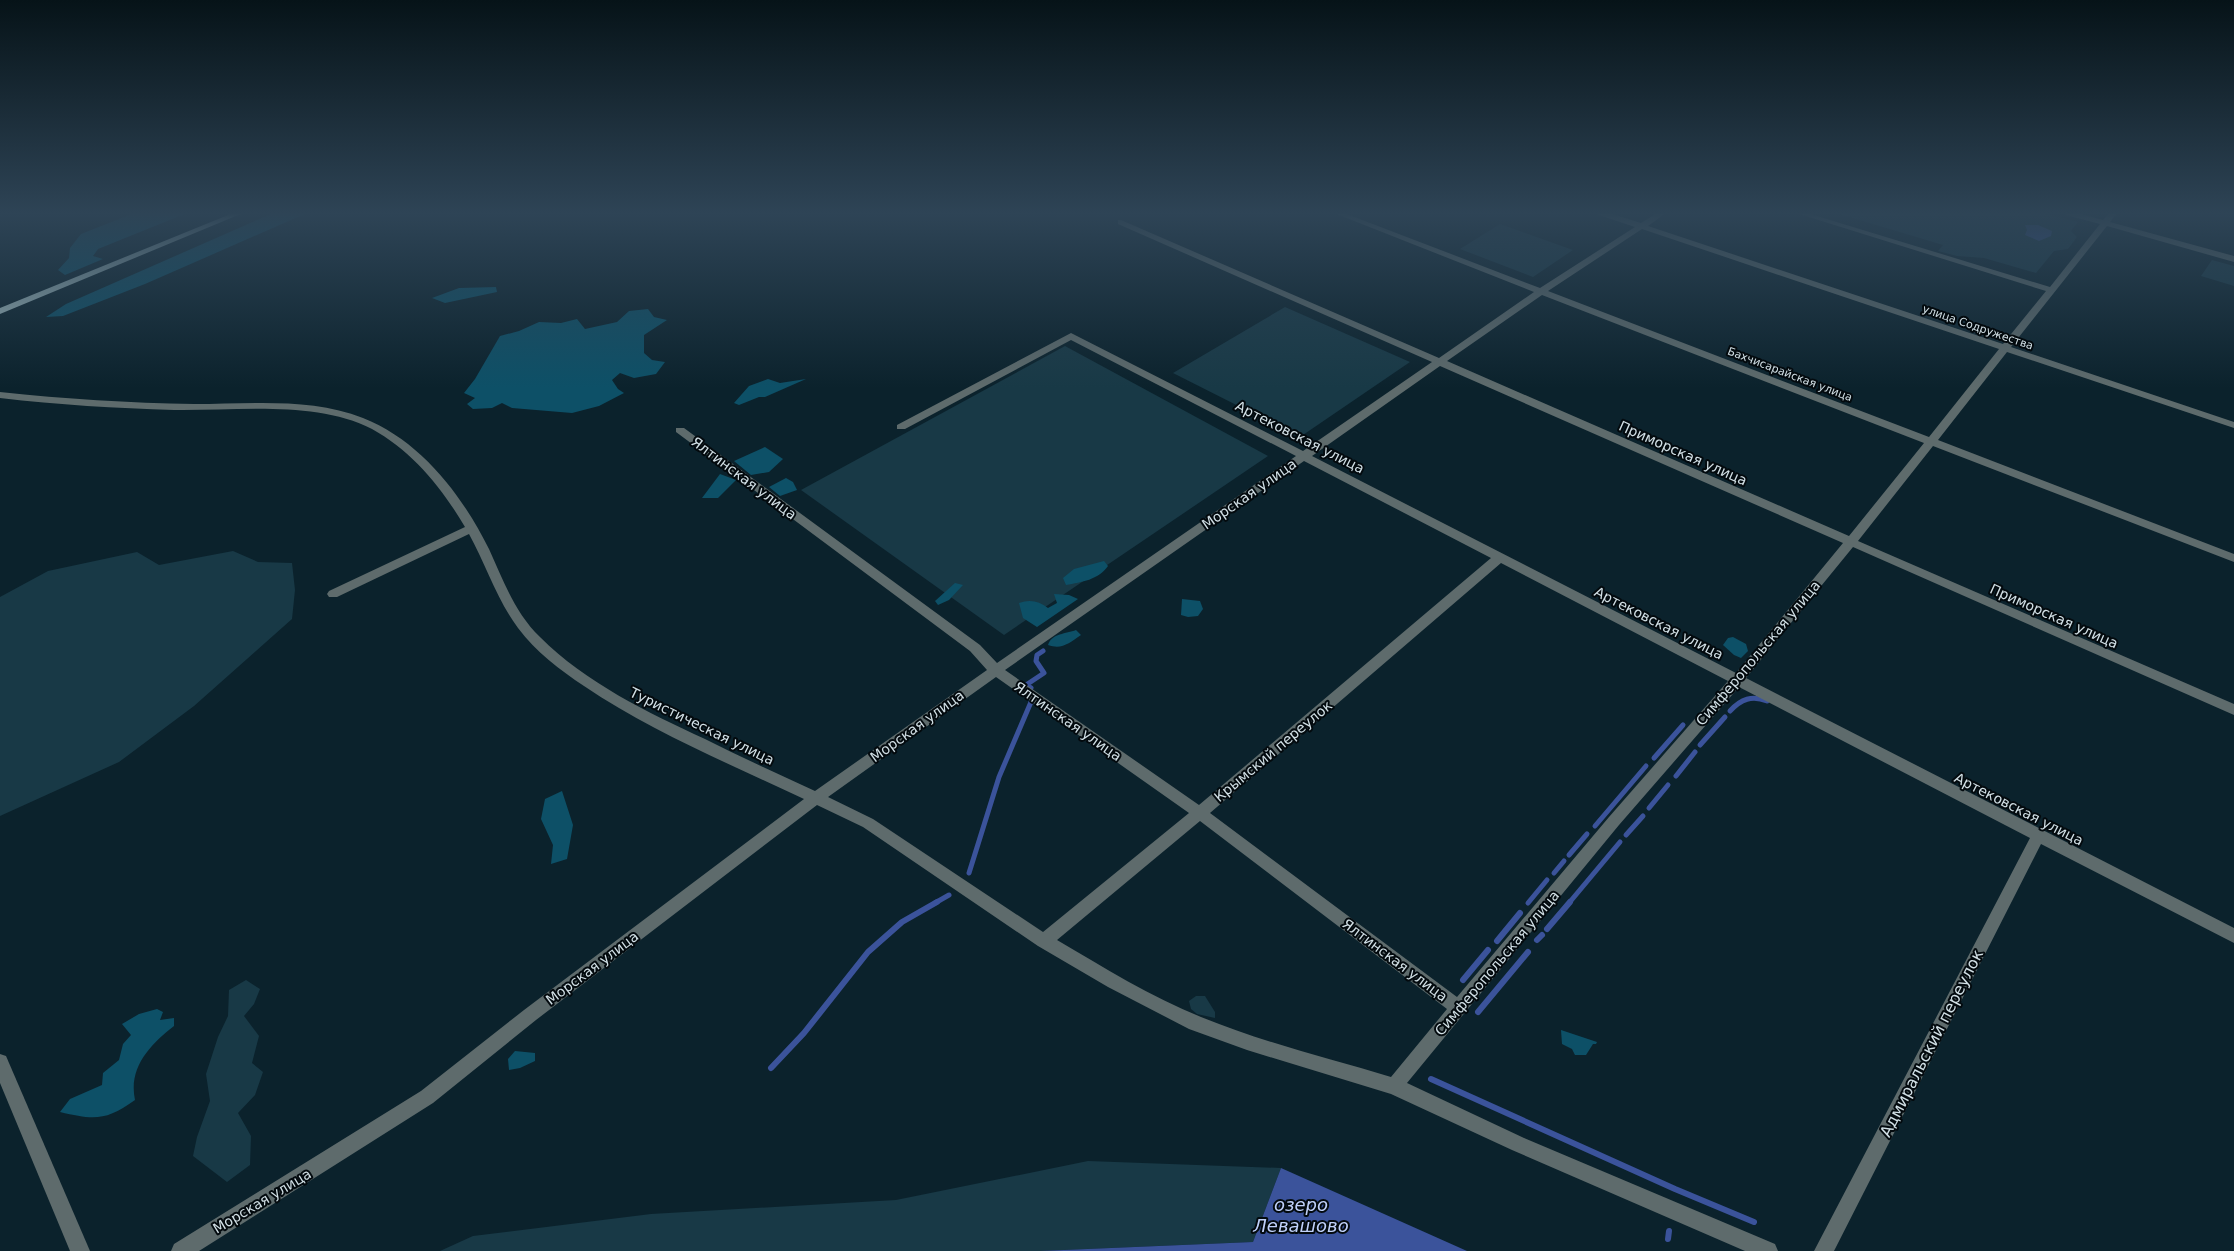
<svg xmlns="http://www.w3.org/2000/svg" width="2234" height="1251" viewBox="0 0 2234 1251" font-family="'DejaVu Sans',sans-serif">
  <style>
    .green { fill: #183946 }
    .forest { fill: #0d5067 }
    .water { fill: #3b539b }
    .lines { fill: none; stroke-linecap: round; stroke-linejoin: round }
    .stream-far1 { stroke: #3b539b; stroke-width: 5 }
    .stream { stroke: #3b539b; stroke-width: 6 }
    .minor { fill: #5e6b6c; fill-rule: evenodd }
    .major { fill: #9eb8bb; fill-rule: evenodd }
    .labels { text-anchor: middle; stroke-width: 4; stroke-linejoin: round; paint-order: stroke }
    .far-street-label { font-size: 11px; fill: #d2e0e6; stroke: #030a0e }
    .street-label { font-size: 14px; fill: #d2e0e6; stroke: #030a0e }
    .near-street-label { font-size: 16px; fill: #d2e0e6; stroke: #030a0e }
    .near-water-label { font-size: 18px; font-style: italic; fill: #c0d1fa; stroke: #030a0e }
  </style>
  <rect width="100%" height="100%" fill="#0b222c"/>
  <g class="green">
    <path d="M1836,213h207l35,9 -7,9 6,6 -9,12 -14,2 -18,22 -52,-15 -27,-2 -19,-5 5,-6z"/>
    <path d="M1500,224l73,26 -40,27 -73,-28z"/>
    <path d="M2212,260l22,6v20l-33,-10z"/>
    <path d="M1285,307l125,55 -110,75 -127,-64z"/>
    <path d="M1065,346l203,110 -264,179 -203,-145z"/>
    <path d="M233,551l25,11 34,1 3,27 -3,29 -98,87 -75,56 -119,54v-219l48,-26 89,-19 22,13z"/>
    <path d="M246,980l14,9 -6,15 -10,12 15,20 -7,27 11,9 -8,23 -17,18 13,23 -1,29 -23,17 -34,-26 4,-19 13,-36 -4,-27 12,-37 10,-21 1,-26z"/>
    <path d="M1196,996h9l10,16v6l-18,-4 -6,-5 -2,-8z"/>
    <path d="M1088,1161l193,7 -28,74 -213,9h-600l33,-15 178,-22 245,-14z"/>
  </g>
  <g class="forest">
    <path d="M134,213h53l-89,36 -5,7 10,3 -38,16 -7,-5 11,-12 1,-10 11,-14z"/>
    <path d="M273,213h34l-162,71 -82,32 -17,1 20,-13z"/>
    <path d="M496,287l1,5 -52,11 -13,-5 27,-10z"/>
    <path d="M648,309l6,8 13,3 -23,15v18l8,7 13,2 -9,12 -22,4 -14,-5 -8,7 6,9 6,4 -25,13 -27,7 -60,-5 -10,-5 -10,5 -19,1 -6,-5 8,-6 -11,-5 11,-14 25,-43 19,-5 20,-9 22,1 16,-4 8,10 32,-7 12,-11z"/>
    <path d="M768,379l12,4 26,-4 -41,18h-6l-20,8 -5,-2 15,-17z"/>
    <path d="M765,447l18,12 -14,13 -18,3 -17,-14z"/>
    <path d="M720,474l16,6 -18,18h-16z"/>
    <path d="M786,478l7,4 4,8 -17,6 -11,-9z"/>
    <path d="M1104,561l4,5c-10,14 -26,16 -42,19l-3,-7 11,-9z"/>
    <path d="M955,583l8,2 -14,15 -11,5 -3,-4z"/>
    <path d="M1054,594l15,1 9,4 -41,28 -14,-9 -4,-15c11,-4 20,-2 29,5l9,-5z"/>
    <path d="M1182,599l18,2 3,8 -5,7 -10,1 -7,-2z"/>
    <path d="M1076,630l5,5c-12,8 -19,15 -33,10 4,-12 18,-11 28,-15z"/>
    <path d="M1733,637l13,7 2,7 -7,7 -7,-3 -11,-10 5,-7z"/>
    <path d="M562,791l11,34 -6,34 -16,5 2,-19 -12,-26 4,-20z"/>
    <path d="M157,1009l6,3 -3,8 14,-2v8c-23,18 -46,41 -39,74 -29,21 -41,20 -75,12l10,-13 32,-14 1,-12 16,-13 4,-16 8,-9 -9,-11 17,-10z"/>
    <path d="M1561,1030l36,12 -1,2h-3l-7,11h-11l-3,-6 -10,-5z"/>
    <path d="M515,1051l20,2v8l-15,7 -11,2 -1,-11z"/>
  </g>
  <g class="water">
    <path d="M2025,225h13l14,6 -1,5 -12,5 -14,-6 2,-5z"/>
    <path d="M1281,1168l186,83h-427l213,-9z"/>
  </g>
  <g class="lines">
    <g class="stream-far1">
      <path d="M1031,688l-5,-3 18,-12 -8,-12 1,-6 6,-4"/>
      <path d="M1730,711c11,-12 22,-16 37,-10"/>
      <path d="M1700,745l25,-28"/>
      <path d="M1654,758l29,-33"/>
      <path d="M1676,776l19,-24"/>
      <path d="M1649,808l19,-23"/>
      <path d="M1595,826l51,-60"/>
      <path d="M1626,835l17,-19"/>
      <path d="M1569,855l18,-21"/>
      <path d="M969,873l30,-96 32,-75"/>
      <path d="M1554,873l10,-12"/>
      <path d="M935,903l14,-8"/>
      <path d="M1528,903l19,-23"/>
      <path d="M1569,903l51,-61"/>
    </g>
    <g class="stream">
      <path d="M1547,929l23,-27"/>
      <path d="M1537,940l5,-5"/>
      <path d="M1497,941l23,-28"/>
      <path d="M1463,980l25,-30"/>
      <path d="M1478,1012l50,-60"/>
      <path d="M771,1068l33,-35 64,-81 34,-30 35,-20"/>
      <path d="M1431,1079l244,110 79,33"/>
      <path d="M1668,1239l1,-8"/>
    </g>
    <g class="minor">
      <path d="M1334,213h10l196,75 95,-61 -36,-12 -1,-2h11l32,10 16,-10h9l-18,13 355,118 43,-53 -250,-78h11l243,74 50,-63 -34,-9 -1,-2h12l26,7 6,-7h8l-7,9 124,34v6l-127,-36 -96,121 223,75v6l-227,-76 -69,88 296,114v8l-301,-116 -75,95 376,163v11l-381,-168 -107,131 488,250v15l-193,-99 -207,407h-20l216,-413 -291,-151 -120,138 -212,258 117,55 251,106 3,7h-33l-233,-101 -121,-56 -144,-44 -58,-21 -81,-42 -70,-41 -175,-119 -46,-22 -281,215 -103,83 -234,148h-28l3,-7 247,-153 103,-81 280,-211c-74,-35 -152,-67 -220,-113 -24,-16 -48,-34 -66,-58 -21,-28 -32,-63 -49,-94l-132,63h-8l-2,-3 2,-3 136,-64c-23,-39 -53,-76 -93,-98 -56,-29 -136,-18 -198,-19 -58,-2 -116,-5 -174,-12v-6c65,7 129,11 194,12 55,0 117,-7 169,14 58,23 99,77 126,131 14,31 26,64 51,88 46,46 107,75 165,102 36,18 73,35 110,52l172,-121 -17,-19 -294,-219v-4h8l296,217 17,18 299,-207 -225,-116 -166,89h-8v-4l174,-92 232,118 129,-89 -314,-138v-4h3l318,138 95,-66zM1642,229l357,120 -70,88 -381,-146zM1542,295l382,148 -75,93 -402,-175zM1440,366l403,177 -107,130 -424,-217zM1304,461l187,97 -292,247 -194,-135zM1501,563l227,118 -119,136 -152,180 -247,-184zM996,677l193,136 -146,119 -170,-113 -45,-22zM1200,821l247,188 -56,68c-63,-19 -129,-35 -190,-60 -50,-20 -98,-50 -144,-77z"/>
      <path d="M0,1054l6,2 84,195h-20l-70,-168z"/>
    </g>
    <path class="major" d="M233,213h10l-243,101v-6z"/>
  </g>
  <linearGradient id="sky" x2="0" y2="1"><stop stop-color="#061318"/><stop offset="0.55" stop-color="#2e4456"/><stop offset="1" stop-color="#2e4456" stop-opacity="0"/></linearGradient>
  <rect width="2234" height="388" fill="url(#sky)"/>
  <g class="labels">
    <g class="far-street-label">
      <text transform="translate(1978 327) rotate(19)" y="4">улица Содружества</text>
      <text transform="translate(1790 374) rotate(21)" y="4">Бахчисарайская улица</text>
    </g>
    <g class="street-label">
      <text transform="translate(1300 437) rotate(27)" y="5">Артековская улица</text>
      <text transform="translate(1683 453) rotate(24)" y="5">Приморская улица</text>
      <text transform="translate(744 478) rotate(37)" y="5">Ялтинская улица</text>
      <text transform="translate(1249 494) rotate(-35)" y="5">Морская улица</text>
      <text transform="translate(2054 616) rotate(24)" y="5">Приморская улица</text>
      <text transform="translate(1659 623) rotate(27)" y="5">Артековская улица</text>
      <text transform="translate(1758 653) rotate(-50)" y="5">Симферопольская улица</text>
      <text transform="translate(1068 721) rotate(35)" y="5">Ялтинская улица</text>
      <text transform="translate(702 726) rotate(26)" y="5">Туристическая улица</text>
      <text transform="translate(917 726) rotate(-36)" y="5">Морская улица</text>
      <text transform="translate(1273 751) rotate(-40)" y="5">Крымский переулок</text>
      <text transform="translate(2019 809) rotate(27)" y="5">Артековская улица</text>
      <text transform="translate(1395 960) rotate(37)" y="5">Ялтинская улица</text>
      <text transform="translate(1497 963) rotate(-50)" y="5">Симферопольская улица</text>
      <text transform="translate(592 968) rotate(-37)" y="5">Морская улица</text>
      <text transform="translate(262 1201) rotate(-31)" y="5">Морская улица</text>
    </g>
    <g class="near-street-label">
      <text transform="translate(1931 1043) rotate(-63)" y="6">Адмиральский переулок</text>
    </g>
    <g class="near-water-label">
      <text x="1301" y="1211">озеро<tspan x="1301" dy="21">Левашово</tspan></text>
    </g>
  </g>
</svg>
